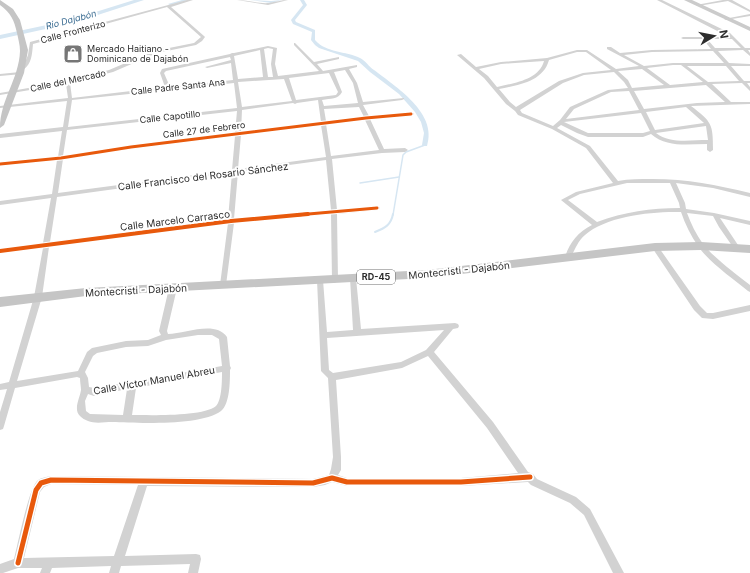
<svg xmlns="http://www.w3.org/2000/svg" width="750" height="573" viewBox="0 0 750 573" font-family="Inter,sans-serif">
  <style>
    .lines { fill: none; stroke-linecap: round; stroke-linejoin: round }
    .stream-far1 { stroke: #d6e6f2; stroke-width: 1.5 }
    .stream { stroke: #d6e6f2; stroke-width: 2 }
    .canal { fill: #d6e6f2; fill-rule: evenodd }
    .river { fill: #d6e6f2; fill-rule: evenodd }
    .street { fill: #d2d2d2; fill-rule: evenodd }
    .secondary { fill: #cbcbcb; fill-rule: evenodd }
    .primary { fill: #c5c5c5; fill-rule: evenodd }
    .cycleway-far2-casing { stroke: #fff; stroke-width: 5 }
    .cycleway-far1-casing { stroke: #fff; stroke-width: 6 }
    .cycleway-casing { stroke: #fff; stroke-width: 8 }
    .cycleway-far2 { stroke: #e8590c; stroke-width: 3 }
    .cycleway-far1 { stroke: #e8590c; stroke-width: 4 }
    .cycleway { stroke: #e8590c; stroke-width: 5 }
    .labels { text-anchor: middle; stroke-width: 4; stroke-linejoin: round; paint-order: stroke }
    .far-water-label { font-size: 9px; font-style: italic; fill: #396b91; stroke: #fff }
    .far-street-label { font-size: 9px; fill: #2d2d2d; stroke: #fff }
    .far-poi-label { font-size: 9px; fill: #2d2d2d; stroke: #fff; text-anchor: start }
    .shield { fill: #fff; stroke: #6c6c6c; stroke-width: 1 }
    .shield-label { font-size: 9px; font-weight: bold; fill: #2d2d2d }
    .street-label { font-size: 10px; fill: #2d2d2d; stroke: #fff }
  </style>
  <rect width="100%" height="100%" fill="#fff"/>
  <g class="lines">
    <g class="stream-far1">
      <path d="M360,183l39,-6"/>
      <path d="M393,215l10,-60 3,-3 19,-7"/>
    </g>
    <path class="stream" d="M375,232c10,-4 16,-7 18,-18"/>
    <g class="canal">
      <path d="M182,0h7l-19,5 -2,-1z"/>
      <path d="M250,0l21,1 11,-1 -11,3z"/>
      <path d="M300,0h4l3,5 -12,15 1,2 19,8v10c11,13 31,11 45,18 6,3 9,9 14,12 22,17 64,43 53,76h-4l-1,-1 2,-12 -3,-11 -6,-10 -16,-18 -29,-22 -12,-11 -39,-13 -4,-3 -4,-5 1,-8 -19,-8 -2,-4 12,-15z"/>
    </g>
    <path class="river" d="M134,0h10l-71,23 -73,16v-4l70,-15z"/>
    <g class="street">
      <path d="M187,0h6l-22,7 33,29 1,1 -3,4 -6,4 -39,8 -44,19 -43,11 2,15 93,-11 -5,-14 2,-4 68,-15 2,-1h2l34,-7 9,2 -2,16 3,12 41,-5 -25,-26v-2h1l19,19 25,-5v2l-22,5 6,7 34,-6v2l-8,2 8,14 6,19 41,-4v1l-2,1 -39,5 6,11 44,-3 1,1 -3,2 -41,3 14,30 21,-1 3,2 -3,2 -23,1 -50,6 5,51 40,-4 3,2 -3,2 -40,4 1,66 -3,3 -3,-3 -1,-66 -97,9 -8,62 -3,3 -3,-3 8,-62 -179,24 -7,50 -25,84 61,-10 9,-19 5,-4 34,-7 22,-1 13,-5 -2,-4 10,-43 4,-3 4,3 -10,43 1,3c17,0 47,-14 59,3l3,29 1,2 -1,2c0,11 0,34 -9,41 -19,15 -84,12 -109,11 -7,0 -17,2 -24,-1 -3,-1 -6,-3 -8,-5 -7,-7 0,-18 1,-26 0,-3 -1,-8 -1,-12l-3,-1 -62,11 -11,38 -1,3 -3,1v-18l7,-23 -7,1v-6l9,-2 25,-85 9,-49 -43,5v-4l43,-6 8,-45 -51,7v-4l52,-7 5,-34 -57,6v-4l58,-5 4,-26 -62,7v-4l63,-7 4,-26 -67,7v-2l68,-8 -2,-14 -66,11v-2l68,-12 41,-11 45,-19 40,-8 7,-6 -34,-30 -134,37c-1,10 -1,20 -10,26l-4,-1 5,-4 4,-10 2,-13zM268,48l5,1 -2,15 2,13h-5l-4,-28zM260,50l3,27 -25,2 -4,-23zM230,57l1,3 -26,7 2,1 24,-5 2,17 -63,7 -6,-14 2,-2zM345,70l8,13 5,20 -34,3 -2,-6c9,-2 16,0 20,-8l-8,-20zM329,73l9,19 -2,3 -40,5 -7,-22zM284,79l8,22 -50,6 -4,-25zM234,83l3,25 -169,19 4,-27zM318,100l3,22 -80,10 1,-22 51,-7 2,1 2,-1zM359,107l5,10 -38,4 -2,-12zM237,111l-2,22 -104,12 -68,11 4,-26zM365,120l14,30 -48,6 -5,-32zM321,125l5,32 -88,12 3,-34zM235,136l-3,34 -174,23 5,-34 68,-10zM326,160l5,50 -97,9 4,-47zM232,173l-4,46 -178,23 7,-45zM198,335h14l7,4 3,27 -128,22 -5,-1 -1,-9 -3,-6 8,-16 4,-3 29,-6 22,-1 18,-6zM222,372c0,8 0,28 -6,34 -13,11 -67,9 -84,9l4,-27zM127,389l-4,26 -33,-1 -4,-3 -1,-10 3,-7 6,2z"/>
      <path d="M237,0c10,0 22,4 32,3 6,-1 12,-3 19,-3l-20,5z"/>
      <path d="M657,0h5l68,33 15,15h5v2h-2l2,3v3l-7,-6 -25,1 11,12 21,1v2h-19l13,15h6v2h-3l3,4v4l-8,-8 -30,1 19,18h19v2l-59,2c21,16 22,18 22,44l-3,2 -3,-2v-6c-19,0 -40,4 -56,-10l-8,3h-55l-11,-4 -16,-8 -4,3 33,18 28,35c11,-2 22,-2 34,-2 36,0 64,6 98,14v4l-37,-9 -37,-5 9,20 1,6 28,4 36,8v4l-30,-7 20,30 -3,2h-2l-16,-23 -6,-11 -26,-3c4,11 9,21 16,31 10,13 33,30 47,41v7l-2,-1c-15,-12 -40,-30 -50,-45 -7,-10 -13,-22 -17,-34 -28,-1 -75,4 -96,23 -8,7 -10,15 -15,24h-4l-1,-2c5,-15 13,-25 27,-32l-31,-25 15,-8 37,-9 -27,-35 -34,-19 -34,-14 -3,-4 -9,-7 -22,-26 -27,-23 4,-1 15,13 25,-5 46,-4 30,-8h10l29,19 23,-3 -32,-17v-2h4l9,6 32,-3 59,-1 -8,-10h-20l-2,-1 2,-1h18l2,-1 2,1h24zM707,39h25l9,9h-26zM713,51l11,12h-51l-29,3 -20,-11 28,-3zM577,52h9l25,18 -28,3 -24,8 -43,26 -6,-5 -11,-13c19,-4 44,-7 50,-29zM544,61c-5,19 -30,22 -47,26l-9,-11 -9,-7 22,-5zM673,65h8l22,17 -33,3 -23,-17zM687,66h39l13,15 -31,1zM642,69l22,16 -32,3 -4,-8 -10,-9zM614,72l10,10 4,6 -20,2 -38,17 -10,13 -7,6 -31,-13 -2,-3 43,-27 21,-8zM706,85l19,17 -28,1 -53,6 -10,-18zM629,91l10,19 -73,9 8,-10 37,-17zM686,107l18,16 -49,7 -9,-18zM641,113l9,18 -7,2h-55l-24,-11zM706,126l2,14c-18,0 -38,4 -52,-7zM627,183h43l9,20 1,5c-29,0 -56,4 -83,14l-29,-22 12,-6z"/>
      <path d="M723,0h9l18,10v2l-22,-11 -30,5 -2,-1z"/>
      <path d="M750,14v2l-24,4 -2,-1z"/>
      <path d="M20,72l2,1v1l-22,2v-2z"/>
      <path d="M653,245h4l43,61 7,7h6l37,-8v6l-37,8 -11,-1 -8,-8 -41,-61 -1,-2z"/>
      <path d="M351,276h4l1,2 5,51 94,-6 3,1 1,2 -1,2 -5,1 -19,23 59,70 35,50 5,2 4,5 39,18 14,12 34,64h-11l-29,-58 -14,-12 -39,-18 -3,-3 -67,4h-114l-15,-4 -7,3 -12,2 -166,-1 -22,70 71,-2 4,1 1,4 -3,14h-10l2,-9 -69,2 -2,7h-10l2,-7 -59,2 -2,5h-10l2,-5h-24l-15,5h-3v-9l14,-5c4,-15 14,-68 23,-78 3,-3 9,-4 14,-5l262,3 16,-4 2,-6 2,-12 -5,-79 -7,-7 -4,-91 3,-3 3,3 4,52 26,-2 -3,-52zM444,330l-18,20 -25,12 -68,11 -4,-3 -2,-32zM428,356l59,72 31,45 -57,5h-114l-9,-3 3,-5v-13l-5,-77 66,-12zM51,484l87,1 -24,71 -90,2 16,-66 4,-5z"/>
    </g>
    <path class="secondary" d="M684,0h8l58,27v4z"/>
    <g class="primary">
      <path d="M0,0l13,9 7,11 8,30 -4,23 -20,52 -4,3c0,-28 19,-49 20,-77 0,-6 -2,-13 -3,-18 -3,-13 -6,-20 -17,-28z"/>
      <path d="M701,242l49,3v8l-49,-3 -46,1 -228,27 -341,18 -86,11v-10l86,-9 341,-18 228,-27z"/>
    </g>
    <g class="cycleway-far2-casing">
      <g id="cycleway-far2">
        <path d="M0,164l61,-6 70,-11 235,-29 45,-4"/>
        <path d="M297,215l80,-7"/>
      </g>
    </g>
    <g class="cycleway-far1-casing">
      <path id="cycleway-far1" d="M0,251l231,-30 77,-7"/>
    </g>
    <g class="cycleway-casing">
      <path id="cycleway" d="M18,563l18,-73 5,-7 10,-3 262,3 19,-5 15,4h114l69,-5"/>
    </g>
    <use href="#cycleway-far2" class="cycleway-far2"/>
    <use href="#cycleway-far1" class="cycleway-far1"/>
    <use href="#cycleway" class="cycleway"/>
  </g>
  <defs>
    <g id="shop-square" transform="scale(1)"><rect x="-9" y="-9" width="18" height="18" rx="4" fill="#767676" stroke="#fff"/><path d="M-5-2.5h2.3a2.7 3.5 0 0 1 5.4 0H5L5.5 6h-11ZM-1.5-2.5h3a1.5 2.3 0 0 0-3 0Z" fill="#fff"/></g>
  </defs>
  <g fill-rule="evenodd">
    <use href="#shop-square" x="73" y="54"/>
  </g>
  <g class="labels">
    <g class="far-water-label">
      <text transform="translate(71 20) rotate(-15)" y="3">Río Dajabón</text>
    </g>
    <g class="far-street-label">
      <text transform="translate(73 32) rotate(-15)" y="3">Calle Fronterizo</text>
      <text transform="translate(68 81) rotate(-12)" y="3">Calle del Mercado</text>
      <text transform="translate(178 87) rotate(-6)" y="3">Calle Padre Santa Ana</text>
      <text transform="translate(170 117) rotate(-6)" y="3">Calle Capotillo</text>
      <text transform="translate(204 130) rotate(-7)" y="3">Calle 27 de Febrero</text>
    </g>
    <g class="far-poi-label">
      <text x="87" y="52">Mercado Haitiano -<tspan x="87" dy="10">Dominicano de Dajabón</tspan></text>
    </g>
    <rect class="shield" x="357" y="270" width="38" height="14" rx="3"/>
    <g class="shield-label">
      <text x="376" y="280">RD-45</text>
    </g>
    <g class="street-label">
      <text transform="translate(203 176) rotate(-7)" y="4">Calle Francisco del Rosario Sánchez</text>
      <text transform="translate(175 220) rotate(-7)" y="4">Calle Marcelo Carrasco</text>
      <text transform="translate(459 270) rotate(-6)" y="4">Montecristi - Dajabón</text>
      <text transform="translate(136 290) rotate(-3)" y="4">Montecristi - Dajabón</text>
      <text transform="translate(154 380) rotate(-10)" y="4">Calle Víctor Manuel Abreu</text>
    </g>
  </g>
  <g transform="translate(714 36) rotate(80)" stroke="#ffffff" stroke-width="3" paint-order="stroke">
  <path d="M0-3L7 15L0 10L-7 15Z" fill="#2d2d2d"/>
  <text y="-6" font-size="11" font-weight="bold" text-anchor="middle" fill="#2d2d2d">N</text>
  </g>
</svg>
